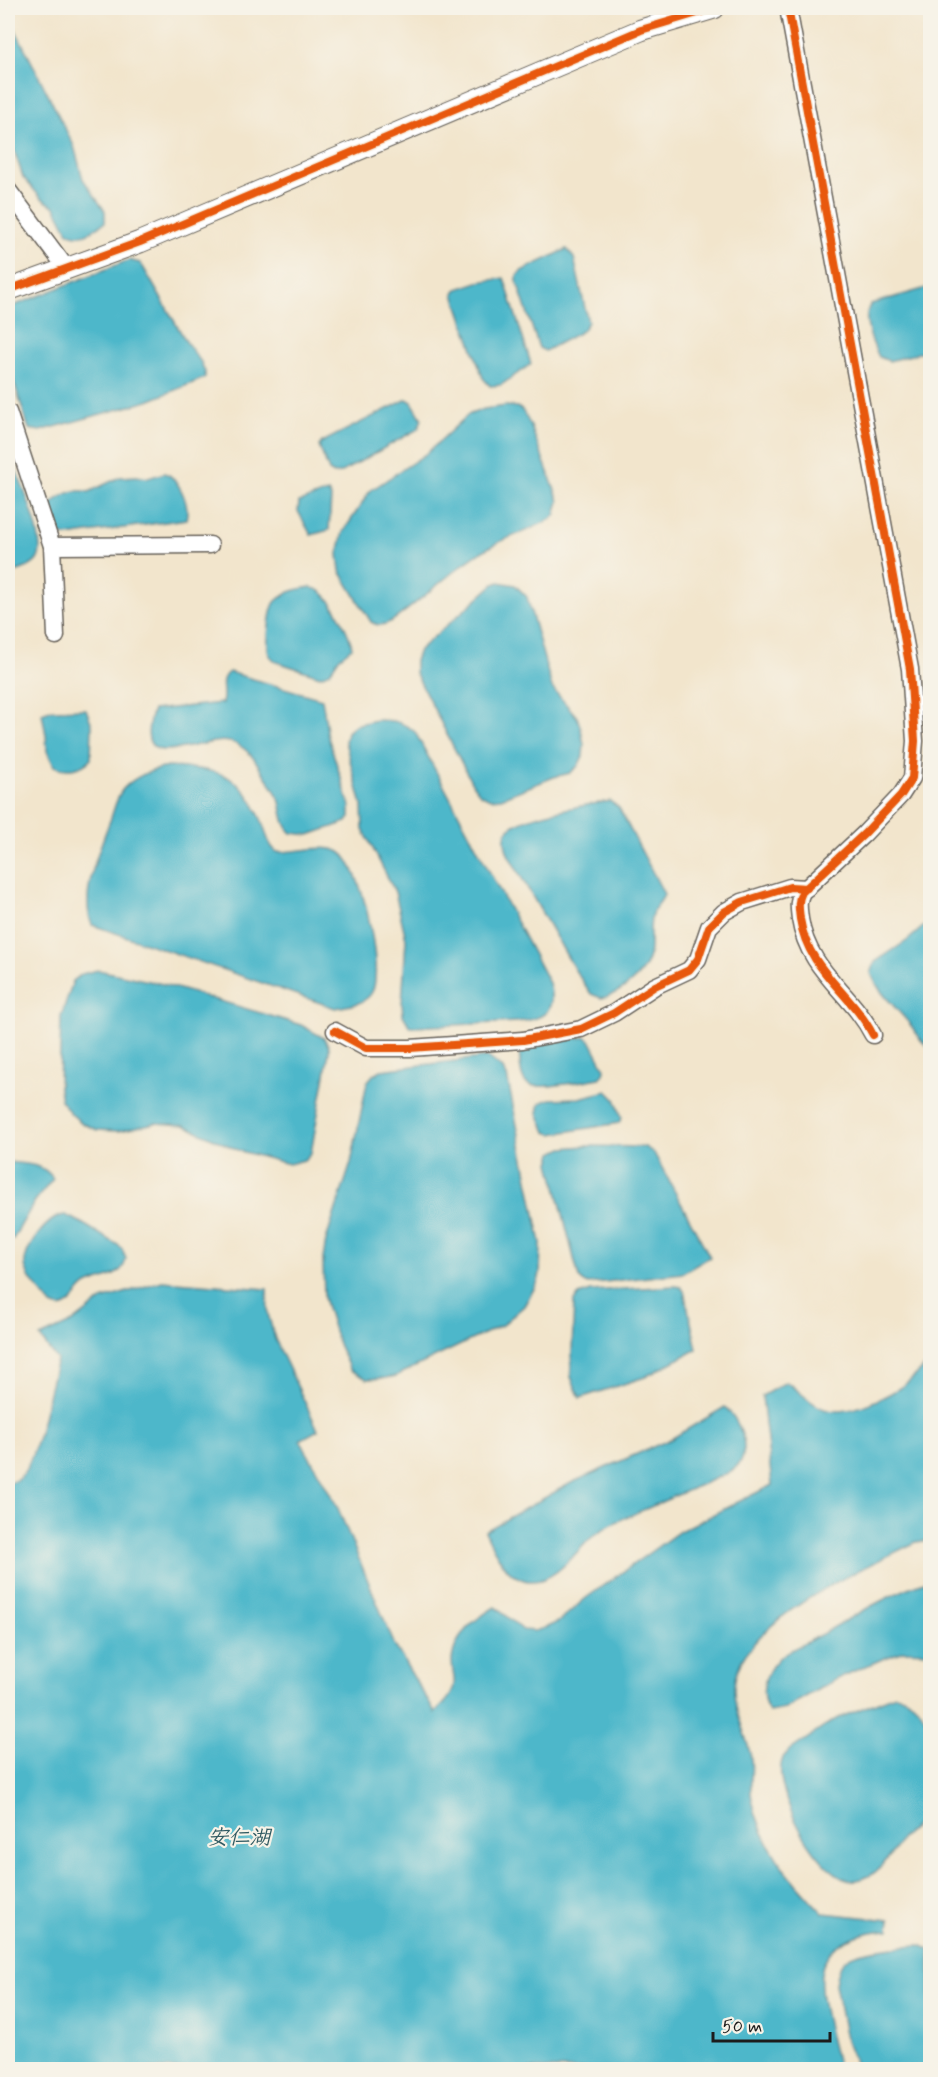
<svg xmlns="http://www.w3.org/2000/svg" width="938" height="2077" viewBox="0 0 938 2077" font-family="Mynerve,'LXGW WenKai TC',sans-serif">
  <style>
    .water { fill: #4db7ca; stroke: #346a73; stroke-width: 1.5 }
    .lines { fill: none; stroke-linecap: round; stroke-linejoin: round }
    .minor-casing { stroke: #67625a; stroke-width: 19 }
    .tertiary-casing { stroke: #67625a; stroke-width: 23 }
    .minor { stroke: #fff; stroke-width: 16 }
    .tertiary { stroke: #fff; stroke-width: 21 }
    .cycleway-casing { stroke: #f7f3e8; stroke-width: 11 }
    .cycleway { stroke: #e8590c; stroke-width: 8 }
    .labels { text-anchor: middle; stroke-width: 4.5; stroke-linejoin: round; paint-order: stroke }
    .water-label { font-size: 21px; font-style: italic; fill: #305a62; stroke: #f7f3e8 }
  </style>
  <rect width="100%" height="100%" fill="#f7f3e8"/>
  <filter id="ink" filterUnits="userSpaceOnUse"><feTurbulence type="fractalNoise" baseFrequency=".0167" numOctaves="2"/><feDisplacementMap in="SourceGraphic" scale="12" xChannelSelector="R" yChannelSelector="G"/><feConvolveMatrix kernelMatrix="1 2 1 2 8 2 1 2 1" color-interpolation-filters="sRGB"/></filter>
  <filter id="wash" filterUnits="userSpaceOnUse"><feTurbulence type="fractalNoise" baseFrequency=".008" numOctaves="4" result="noise"/><feDisplacementMap in="SourceGraphic" scale="24" xChannelSelector="R" yChannelSelector="G"/><feGaussianBlur stdDeviation="1.35" result="paint"/><feColorMatrix in="noise" values="0 0 0 0 0 0 0 0 0 0 0 0 0 0 0 0 0 1.4 0 .05"/><feComposite in="paint" operator="in"/></filter>
  <g filter="url(#wash)">
    <rect width="100%" height="100%" fill="#f2e5cc"/>
    <g class="water">
      <path d="M8,15l66,131 9,33 22,32v11c-12,8 -23,19 -37,10l-13,-25 -14,-9 -18,-21 -9,-27 -6,-15z"/>
      <path d="M567,249l7,9 14,64 -6,9 -37,20 -6,-3 -22,-66v-6l4,-5z"/>
      <path d="M129,260l11,3 3,4 44,76 14,19 4,10v6l-57,23 -108,30 -11,-2 -21,-65v-56z"/>
      <path d="M504,278l27,86 -30,21 -11,1 -7,-8 -29,-84 3,-5 21,-7z"/>
      <path d="M930,287v63l-41,11 -10,-4c-7,-14 -19,-40 -8,-53z"/>
      <path d="M407,399l5,3 10,17 -4,10 -78,44 -6,1 -5,-3 -10,-25 3,-4z"/>
      <path d="M506,406l11,1 5,3 8,14 29,77 -4,15c-20,14 -45,19 -67,32 -35,20 -63,50 -96,73 -8,4 -13,6 -21,1l-31,-51 -2,-17 5,-22 27,-41 57,-38 41,-38 16,-6z"/>
      <path d="M12,460c7,18 37,84 25,100 -6,8 -20,11 -29,14v-113z"/>
      <path d="M164,473c15,4 26,32 22,46l-119,17 -6,-1c-7,-10 -13,-19 -9,-31 10,-10 23,-16 37,-12l31,-15 17,-1 11,2z"/>
      <path d="M328,492l3,5 -2,33 -18,5 -13,-24 1,-9z"/>
      <path d="M499,582l16,3 12,12 25,91 25,29 4,12 3,16 -1,11 -5,10 -8,7 -16,4 -53,21 -11,1 -10,-5 -7,-9 -58,-113v-11l4,-11 75,-66z"/>
      <path d="M311,587c3,2 6,2 9,4 12,7 30,43 32,57l-13,10 -9,14 -10,4 -43,-14c-4,-3 -8,-5 -9,-11 -1,-10 1,-43 8,-50 11,-10 21,-12 35,-14z"/>
      <path d="M229,672l93,27 6,38 22,69v11l-3,5 -38,13 -17,-2c-10,-8 -9,-23 -13,-34 -4,-10 -11,-19 -17,-28 -29,-51 -55,-21 -98,-21 -22,-1 -16,-26 -11,-40l69,-7c4,-11 -5,-23 7,-31z"/>
      <path d="M86,709l6,16 -1,34c-9,10 -24,13 -37,7l-7,-15 -1,-16 -4,-22 8,-3z"/>
      <path d="M376,720c16,0 26,1 39,12l134,251c8,29 -5,36 -32,39l-107,5 -7,-12 -1,-11 4,-65 -11,-47 -32,-63 -1,-24 -17,-63 2,-10 8,-7z"/>
      <path d="M168,767c48,2 73,4 93,52 5,11 6,26 16,33 18,1 49,-9 63,0 22,13 44,119 32,140 -7,13 -25,14 -37,16l-243,-83c-13,-31 8,-77 19,-107 3,-9 6,-22 12,-29 12,-13 28,-19 45,-22z"/>
      <path d="M610,801l9,7 45,86c-2,8 -9,12 -12,20 -4,13 0,29 -3,42 -4,19 -30,39 -48,42l-10,-4 -16,-24 -66,-114c-3,-7 -6,-16 -3,-23 8,-18 84,-28 104,-32z"/>
      <path d="M930,921v127c-9,-5 -12,-13 -18,-21 -14,-19 -33,-32 -41,-54l4,-11 33,-22z"/>
      <path d="M98,970l65,14 138,41 23,13 5,9v5l-18,101 -7,7 -15,4 -49,-13 -56,-26 -29,-2 -36,8 -22,-1 -15,-7 -12,-10 -9,-13 -2,-11 2,-72 12,-36 9,-7z"/>
      <path d="M586,1037l4,3 15,29 -1,5 -4,4c-14,2 -66,14 -74,5 -7,-7 -6,-27 -7,-37z"/>
      <path d="M488,1057l14,11 5,8 34,167 -1,30 -2,9 -14,24 -22,19 -106,51 -10,2 -19,1 -17,-9 -12,-26 -14,-46 -1,-39 3,-19 25,-77 16,-81 6,-7 8,-5z"/>
      <path d="M607,1091l8,8 7,19 -3,5 -67,11 -6,-2 -8,-19 2,-10 10,-4 29,-1z"/>
      <path d="M585,1146l60,1 9,6 56,104 -27,16 -95,11 -5,-2 -4,-4 -29,-115 3,-10 10,-5z"/>
      <path d="M8,1162c14,1 38,2 45,17l-18,22 -22,38 -5,4z"/>
      <path d="M65,1215l15,7 38,23 4,4 4,10c-3,19 -25,19 -39,26 -9,5 -12,16 -21,21 -6,3 -9,1 -14,-1 -9,-11 -25,-25 -27,-40 -2,-16 23,-49 40,-50z"/>
      <path d="M162,1281l105,8 1,25 7,25 43,91 -18,10 37,66 58,140 40,67c10,-10 21,-19 19,-35 -1,-6 -2,-13 -2,-19 4,-26 22,-39 43,-52l28,23 12,1 12,-4 11,-5 28,-24 94,-67 92,-46 -10,-89 24,-14c13,8 24,22 38,27 21,8 56,-9 74,-20 12,-7 22,-18 32,-27v178l-14,2c-51,26 -179,79 -182,145 -1,24 13,48 17,71 2,14 -2,28 1,41 9,46 39,82 71,114l67,7 -1,10c-25,1 -61,11 -67,39 -6,23 11,76 16,100h-830v-586c4,-1 9,-3 12,-6 16,-13 30,-94 37,-117l-17,-23 33,-15 29,-22z"/>
      <path d="M675,1286l6,1 3,4 13,58 -52,28 -65,21 -9,-21 3,-76 5,-6 12,-4z"/>
      <path d="M725,1407c12,11 22,32 18,48 -1,8 -8,13 -15,18 -26,11 -53,23 -80,35 -19,8 -40,16 -57,30 -17,15 -35,45 -62,43 -22,-2 -36,-32 -44,-50l86,-48 100,-44z"/>
      <path d="M930,1580v72l-27,-1 -23,9 -46,20 -49,29 -16,3c-11,-18 -5,-39 10,-54 9,-8 25,-14 36,-20 37,-21 75,-45 115,-58z"/>
      <path d="M895,1695c20,3 29,18 35,36v84c-8,6 -18,12 -25,20 -14,16 -23,41 -48,45 -35,6 -88,-93 -74,-122 0,-1 5,-6 6,-7l47,-32z"/>
      <path d="M920,1945l8,4 2,3v117h-73l-10,-25 -12,-60c1,-8 4,-19 11,-25 12,-10 58,-13 74,-14z"/>
    </g>
  </g>
  <g filter="url(#ink)">
    <g class="lines">
      <g class="minor-casing">
        <g id="minor">
          <path d="M788,8l122,661 5,72 -3,37 -11,17 -37,39 -62,58c-5,10 -3,17 -2,27 8,52 51,73 73,116"/>
          <path d="M8,190l59,79"/>
          <path d="M8,412l44,134 4,90"/>
          <path d="M52,546l158,-1"/>
          <path d="M335,1031l31,17h44l113,-8 58,-11 33,-16 41,-27 34,-16 9,-11 11,-32 15,-15 18,-10 48,-15 17,1"/>
        </g>
      </g>
      <g class="tertiary-casing">
        <path id="tertiary" d="M8,290l132,-48 501,-212 73,-22"/>
      </g>
      <use href="#minor" class="minor"/>
      <use href="#tertiary" class="tertiary"/>
      <g class="cycleway-casing">
        <g id="cycleway">
          <path d="M788,8l122,661 5,72 -3,37 -11,17 -37,39 -62,58c-5,10 -3,17 -2,27 8,52 51,73 73,116"/>
          <path d="M8,290l132,-48 501,-212 73,-22"/>
          <path d="M335,1031l31,17h44l113,-8 58,-11 33,-16 41,-27 34,-16 9,-11 11,-32 15,-15 18,-10 48,-15 17,1"/>
        </g>
      </g>
      <use href="#cycleway" class="cycleway"/>
    </g>
  </g>
  <g class="labels">
    <g class="water-label">
      <text x="239" y="1844">安仁湖</text>
    </g>
  </g>
  <rect width="938" height="2077" fill="none" stroke="#f7f3e8" stroke-width="30"/>
  <path d="M713 2032v9h117v-9" fill="none" stroke="#1c1c1c" stroke-width="3"/>
  <text x="722" y="2032" font-size="18" fill="#1c1c1c" stroke="#f7f3e8" stroke-width="4.5" paint-order="stroke">50 m</text>
</svg>
